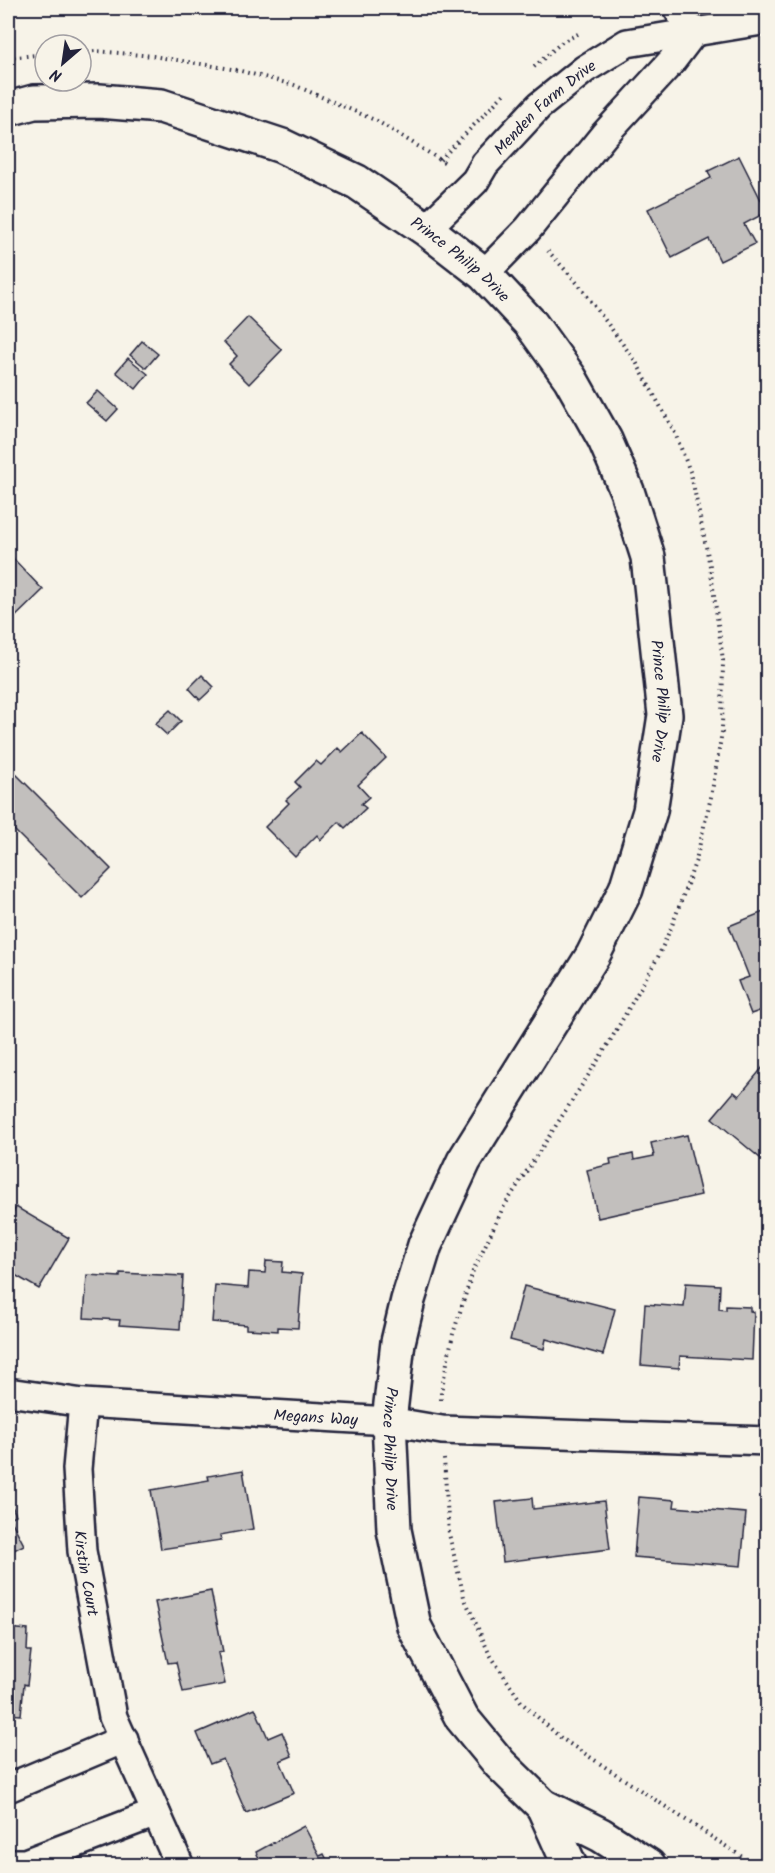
<svg xmlns="http://www.w3.org/2000/svg" width="775" height="1873" viewBox="0 0 775 1873" font-family="Kalam,sans-serif">
  <style>
    .building { fill: #c2bfbd; stroke: #22223b; stroke-width: 1.5 }
    .lines { fill: none; stroke-linecap: round; stroke-linejoin: round }
    .street-casing { stroke: #22223b; stroke-width: 32 }
    .secondary-casing { stroke: #22223b; stroke-width: 38 }
    .path { stroke: #22223b; stroke-width: 4; stroke-dasharray: 1.5 4.5; stroke-linecap: butt }
    .street { stroke: #f7f3e8; stroke-width: 27 }
    .secondary { stroke: #f7f3e8; stroke-width: 33 }
    .labels { text-anchor: middle; stroke-width: 4.5; stroke-linejoin: round; paint-order: stroke }
    .street-label { font-size: 16px; fill: #22223b; stroke: #f7f3e8 }
  </style>
  <rect width="100%" height="100%" fill="#f7f3e8"/>
  <filter id="ink" filterUnits="userSpaceOnUse"><feTurbulence type="fractalNoise" baseFrequency=".0167" numOctaves="2"/><feDisplacementMap in="SourceGraphic" scale="12" xChannelSelector="R" yChannelSelector="G"/><feConvolveMatrix kernelMatrix="1 2 1 2 8 2 1 2 1" color-interpolation-filters="sRGB"/></filter>
  <g filter="url(#ink)">
    <g class="building">
      <path d="M739,156l28,56 -23,12 11,20 -35,17 -11,-22 -37,19 -24,-49 63,-31 -3,-7z"/>
      <path d="M248,317l34,33 -33,34 -20,-20 8,-8 -13,-14z"/>
      <path d="M142,341l16,13 -12,14 -16,-13z"/>
      <path d="M128,358l20,16 -12,15 -20,-17z"/>
      <path d="M98,391l20,18 -11,12 -21,-18z"/>
      <path d="M8,553l35,37 -35,34z"/>
      <path d="M202,675l12,12 -14,13 -11,-12z"/>
      <path d="M170,710l11,11 -14,14 -12,-11z"/>
      <path d="M362,733l24,25 -28,27 11,12 -8,7 5,4 -21,20 -6,-6 -18,18 -4,-5 -22,22 -30,-30 24,-24 -3,-3 14,-13 -5,-5 21,-21 5,4 17,-17 4,4z"/>
      <path d="M8,766l103,103 -29,29 -74,-74z"/>
      <path d="M768,910v98l-17,6 -13,-33 11,-4 -20,-51z"/>
      <path d="M768,1061v88l-8,9 -48,-40 22,-26 5,4z"/>
      <path d="M687,1135l14,60 -103,23 -11,-48 24,-6 -1,-5 23,-5 1,6 20,-4 -3,-13z"/>
      <path d="M8,1207l6,4 2,-4 53,31 -30,51 -31,-18z"/>
      <path d="M266,1261l17,1 -1,10 20,2 -4,54 -20,-1v4l-32,-2v-4l-34,-3 3,-37 33,3 1,-16 16,1z"/>
      <path d="M120,1273l63,3 -3,53 -61,-4 1,-5 -36,-2 3,-43 33,2z"/>
      <path d="M686,1283l34,2 -1,24 7,1v-4l24,1v4l4,1 -2,48 -72,-4 -1,12 -38,-3 4,-61 39,3z"/>
      <path d="M524,1286l91,23 -12,46 -57,-16 -2,10 -34,-9z"/>
      <path d="M243,1470l10,59 -33,6 1,5 -60,9 -10,-59 58,-10 -1,-4z"/>
      <path d="M8,1497l8,18 -6,3 14,27 -16,8z"/>
      <path d="M639,1497l36,3 -1,7 72,6 -5,53 -107,-9z"/>
      <path d="M532,1498l1,11 71,-8 6,48 -107,13 -7,-60z"/>
      <path d="M211,1591l12,61 -5,1 7,31 -42,8 -7,-30 -8,1 -13,-61z"/>
      <path d="M8,1628l20,2 -1,21h4l-4,34 -3,-1 -3,31 -13,-1z"/>
      <path d="M255,1708l13,30 14,-6 10,24 -12,5 14,32 -48,20 -23,-54 -13,5 -13,-31z"/>
      <path d="M304,1826l16,30 4,-2 6,12h-67l-7,-14z"/>
    </g>
    <g class="lines">
      <g class="street-casing">
        <g id="street">
          <path d="M677,8l16,25"/>
          <path id="s1" d="M426,229l49,-48 10,-17 54,-58 46,-37 42,-26 141,-23"/>
          <path d="M484,274l44,-45 76,-94 67,-73 22,-29"/>
          <path id="s2" d="M8,1392l75,11 306,18 53,9 326,11"/>
          <path id="s3" d="M83,1403l-6,66 5,82 31,166 67,149"/>
          <path d="M8,1788l116,-49"/>
          <path d="M8,1863h17l131,-50"/>
        </g>
      </g>
      <g class="secondary-casing">
        <g id="secondary">
          <path id="s4" d="M8,109l26,-7 65,-1 62,5 121,40 75,36 69,47 58,45 47,50 39,54 35,62 22,51 21,66 17,158 -15,96 -24,78 -33,66 -129,206 -39,84 -17,55 -10,42 -9,79 5,109 20,96 48,92 38,46 43,42 58,29 48,31"/>
          <path d="M543,1806l27,60"/>
        </g>
      </g>
      <g class="path">
        <path d="M81,52l15,-1 57,5 84,14 57,15 83,36 70,43"/>
        <path d="M8,58l37,-4"/>
        <path d="M534,67l28,-25 16,-8"/>
        <path d="M440,160l66,-68"/>
        <path d="M441,1400v-8l12,-58 20,-63 30,-63 106,-165 49,-86 15,-34 23,-63 15,-63 11,-65 1,-72 -13,-94 -19,-92 -16,-41 -39,-71 -57,-77 -31,-34"/>
        <path d="M444,1459l5,75 15,63 25,56 33,50 39,35 195,128"/>
      </g>
      <use href="#street" class="street"/>
      <use href="#secondary" class="secondary"/>
    </g>
  </g>
  <g class="labels">
    <g class="street-label">
      <text dy="6" stroke="none"><textPath href="#s1" startOffset="171">Menden Farm Drive</textPath></text>
      <text dy="6" stroke="none"><textPath href="#s4" startOffset="494">Prince Philip Drive</textPath></text>
      <text dy="6" stroke="none"><textPath href="#s4" startOffset="998">Prince Philip Drive</textPath></text>
      <text dy="6" stroke="none"><textPath href="#s2" startOffset="309">Megans Way</textPath></text>
      <text dy="6" stroke="none"><textPath href="#s4" startOffset="1808">Prince Philip Drive</textPath></text>
      <text dy="6" stroke="none"><textPath href="#s3" startOffset="171">Kirstin Court</textPath></text>
    </g>
  </g>
  <rect width="775" height="1873" fill="none" stroke="#f7f3e8" stroke-width="30"/>
  <rect x="15" y="15" width="745" height="1843" fill="none" stroke="#22223b" stroke-width="2" filter="url(#ink)"/>
  <g transform="translate(63 63) rotate(209)"><circle r="28" fill="#f7f3e8" stroke="#a29fa3" stroke-width="1.5"/>
  <path d="M0-4.5L10 22L0 15L-10 22Z" fill="#22223b"/>
  <text y="-9" font-size="16" font-weight="bold" text-anchor="middle" fill="#22223b">N</text>
  </g>
</svg>
